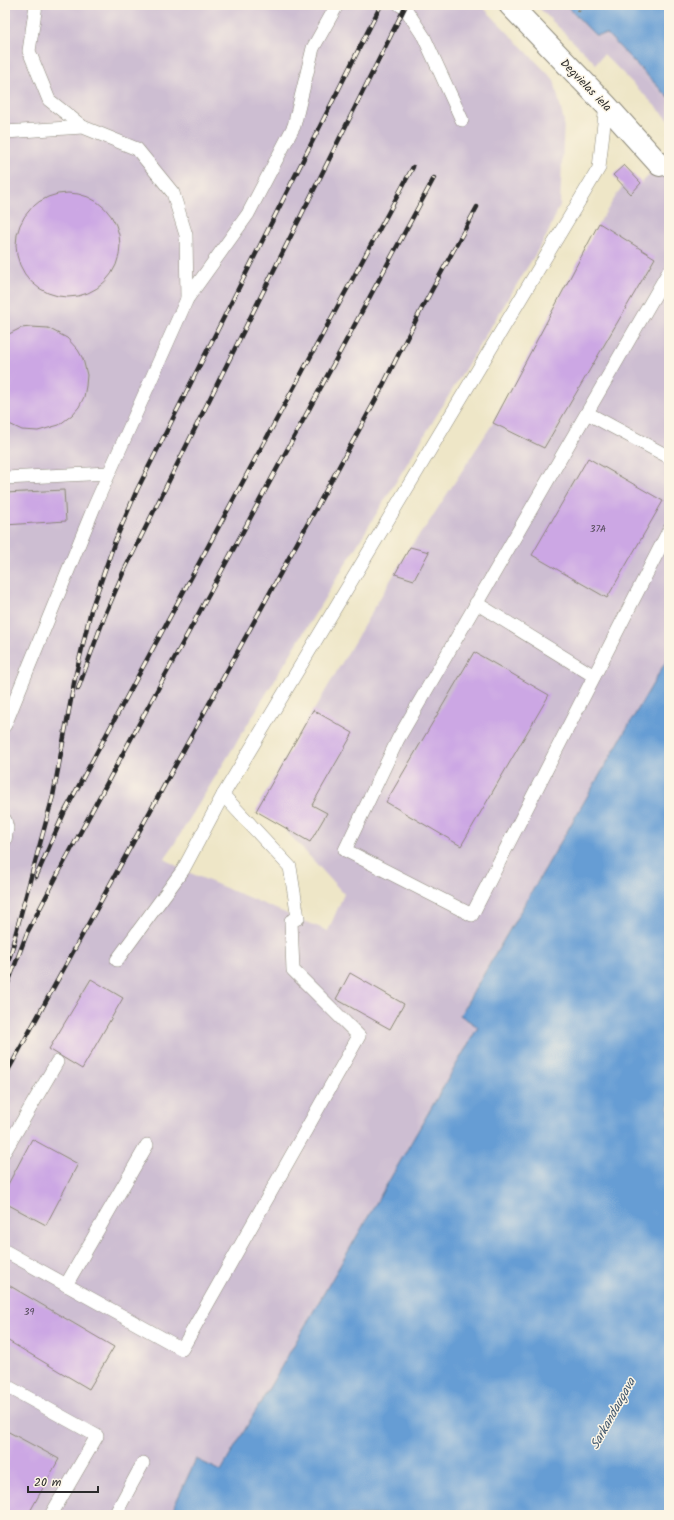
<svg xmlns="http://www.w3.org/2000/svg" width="674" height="1520" viewBox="0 0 674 1520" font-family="Kalam,sans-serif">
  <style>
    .industrial { fill: #cdbed2 }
    .water { fill: #669dd4; stroke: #486480 }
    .building { fill: #cca7e4 }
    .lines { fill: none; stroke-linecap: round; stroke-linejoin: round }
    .service-casing { stroke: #8c8879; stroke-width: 14 }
    .minor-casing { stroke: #8c8879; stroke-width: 24 }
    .path { stroke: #8c8879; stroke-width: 2.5; stroke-dasharray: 3 3; stroke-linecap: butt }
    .service { stroke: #fff; stroke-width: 13 }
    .minor { stroke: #fff; stroke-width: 22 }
    .rail-casing { stroke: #2b2b2b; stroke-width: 4.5 }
    .rail { stroke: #fcf5e5; stroke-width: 3; stroke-dasharray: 9; stroke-linecap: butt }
    .labels { text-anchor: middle; stroke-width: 3; stroke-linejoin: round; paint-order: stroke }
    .number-label { font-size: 10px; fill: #534a59 }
    .street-label { font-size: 12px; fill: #2b2b2b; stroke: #fcf5e5 }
    .water-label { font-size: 13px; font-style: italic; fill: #43596f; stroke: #fcf5e5 }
  </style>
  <rect width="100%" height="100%" fill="#fcf5e5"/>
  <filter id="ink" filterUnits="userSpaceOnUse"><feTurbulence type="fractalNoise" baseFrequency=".025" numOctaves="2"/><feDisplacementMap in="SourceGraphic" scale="8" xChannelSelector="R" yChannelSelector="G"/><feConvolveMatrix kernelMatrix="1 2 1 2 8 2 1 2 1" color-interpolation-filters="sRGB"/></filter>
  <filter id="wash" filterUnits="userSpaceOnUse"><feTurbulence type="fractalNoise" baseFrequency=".012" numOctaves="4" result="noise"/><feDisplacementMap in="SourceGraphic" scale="16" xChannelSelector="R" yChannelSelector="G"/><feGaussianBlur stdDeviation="0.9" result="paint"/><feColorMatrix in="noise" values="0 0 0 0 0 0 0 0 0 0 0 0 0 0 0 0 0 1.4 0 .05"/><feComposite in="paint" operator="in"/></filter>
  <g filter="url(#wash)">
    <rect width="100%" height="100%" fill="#eee6c7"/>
    <g class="industrial">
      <path d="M5,5h476l73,75 10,42 -4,83 -13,30 -382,624 18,11 145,61 16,-37 -84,-92 150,-255 17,-22 66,-102 106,-200 24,-38 8,8 38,-37v500l-209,358 18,13 -257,444 -25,-12 -26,56h-165z"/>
      <path d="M536,5h30l29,30 12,-2 62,65v22l-65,-66 -8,10z"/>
    </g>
    <g class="water">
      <path d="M566,5h103v93l-62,-64 -12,1z"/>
      <path d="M669,656v859h-499l26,-56 25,12 257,-444 -18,-12z"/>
    </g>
    <g id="blocks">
      <g class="building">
        <path d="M624,165l17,18 -10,11 -18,-19z"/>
        <circle cx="68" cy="245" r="52"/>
        <path d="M599,223l56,35 -111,190 -51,-25z"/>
        <path d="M31,327l17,1 19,10 11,12 5,9 4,16 -1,11 -2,11 -5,10 -7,8 -13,10 -21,6 -16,-1 -17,-8v-86l16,-8z"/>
        <path d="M588,458l75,43 -56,97 -75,-43z"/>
        <path d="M64,490l2,31 -61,4v-32z"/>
        <path d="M410,547l19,5 -15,28 -19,-6z"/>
        <path d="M474,652l75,43 -88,151 -75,-44z"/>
        <path d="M313,710l40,23 -41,72 15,8 -17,29 -54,-31z"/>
        <path d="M350,973l54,31 -14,25 -54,-30z"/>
        <path d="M91,979l32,19 -41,71 -33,-20z"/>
        <path d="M32,1139l46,25 -32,61 -41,-22v-13z"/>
        <path d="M5,1283l109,64 -25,42 -84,-50z"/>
        <path d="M5,1430l54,29 -31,56h-23z"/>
      </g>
    </g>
  </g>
  <g filter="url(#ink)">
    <use href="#blocks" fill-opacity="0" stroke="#8c8879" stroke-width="1"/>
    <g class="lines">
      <g class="service-casing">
        <g id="service">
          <path d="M36,5l-7,46 20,49 34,27 54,22 36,44 13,42 1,64"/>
          <path d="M400,5l5,3 19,29 38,83"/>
          <path d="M5,132l78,-5"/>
          <path d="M669,271l-271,468 -53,111 127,65 197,-385"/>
          <path d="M587,413l82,44"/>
          <path d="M5,478l104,-5"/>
          <path d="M476,603l118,73"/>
          <path d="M5,725l89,-218 93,-208 61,-85 46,-88 19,-78 24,-43"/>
          <path d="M5,820l2,8 -2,12"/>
          <path d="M117,960l66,-90 40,-75 376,-627 7,-63"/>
          <path d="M5,1151l52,-89"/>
          <path d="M5,1251l177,98 177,-313 -66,-66 -2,-49 7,-3 -8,-51 -67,-72"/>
          <path d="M66,1285l81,-140"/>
          <path d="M5,1385l92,51 -46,79"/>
          <path d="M115,1515l28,-52"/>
        </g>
      </g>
      <g class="minor-casing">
        <path id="minor" d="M510,5l96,100 54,60"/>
      </g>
      <path class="path" d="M574,5l5,6 6,-6"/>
      <use href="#service" class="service"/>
      <use href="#minor" class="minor"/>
      <g class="rail-casing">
        <g id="rail">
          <path d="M78,689l27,-74 18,-42 283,-568"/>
          <path d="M36,877l28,-64 349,-646"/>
          <path d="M13,943l40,-147 22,-118 16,-68 24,-69 22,-51 244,-485"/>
          <path d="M5,972l10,-33"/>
          <path d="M5,991l22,-58 33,-63 374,-692"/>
          <path d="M5,1076l371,-677 45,-89 56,-103"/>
        </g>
      </g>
      <use href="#rail" class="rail"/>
    </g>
  </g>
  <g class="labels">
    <g class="number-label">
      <text x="598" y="532">37A</text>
      <text x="29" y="1315">39</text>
    </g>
    <g class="street-label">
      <text transform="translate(586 85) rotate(46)" y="4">Degvielas iela</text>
    </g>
    <g class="water-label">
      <text transform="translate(612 1413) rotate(-61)" y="5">Sarkandaugava</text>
    </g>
  </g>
  <rect width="674" height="1520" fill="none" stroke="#fcf5e5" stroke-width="20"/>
  <path d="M28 1486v6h70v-6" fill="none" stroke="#2b2b2b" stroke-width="2"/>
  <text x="34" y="1486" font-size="12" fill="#2b2b2b" stroke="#fcf5e5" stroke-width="3" paint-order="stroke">20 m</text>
</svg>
